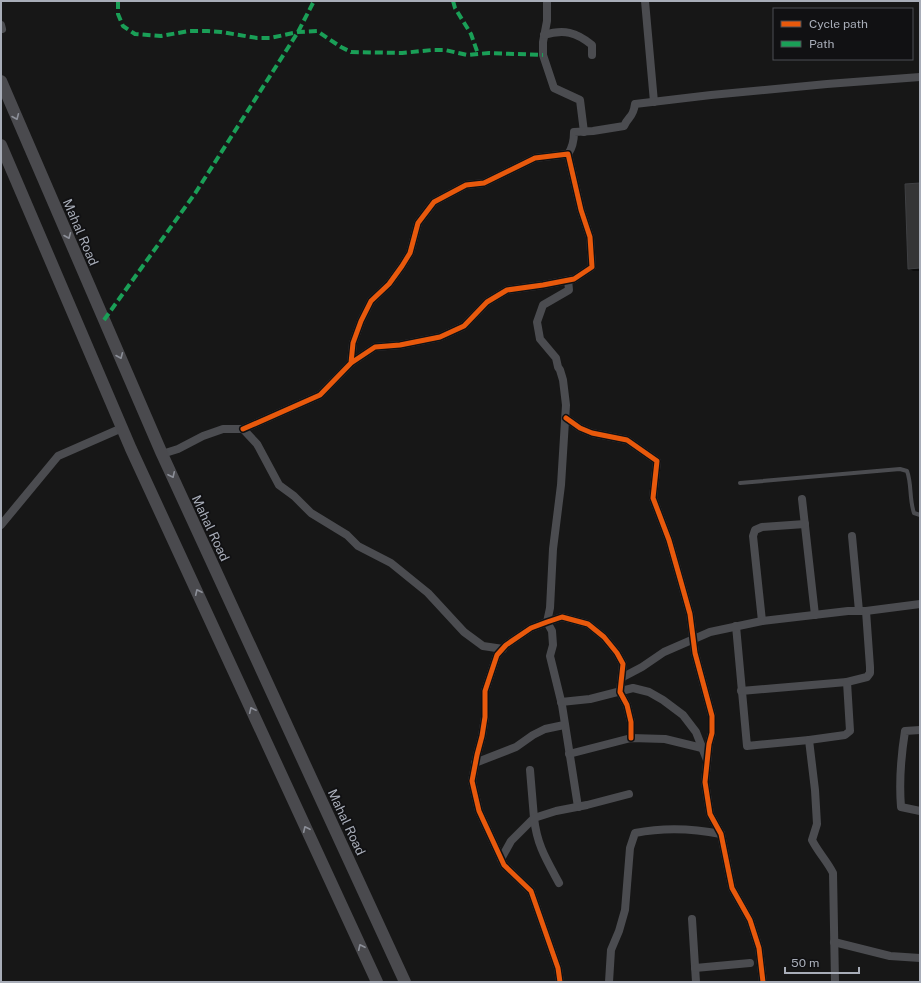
<svg xmlns="http://www.w3.org/2000/svg" width="921" height="983" viewBox="0 0 921 983" font-family="'Public Sans',sans-serif">
  <style>
    .shadow { fill: #0007 }
    .building { fill: #353536; stroke: #3f4043 }
    .lines { fill: none; stroke-linecap: round; stroke-linejoin: round }
    .lane { stroke: #4b4c50; stroke-width: 4 }
    .street { stroke: #4b4c50; stroke-width: 8 }
    .secondary { stroke: #4a4a4e; stroke-width: 12 }
    .quiet { stroke: #1a9f57; stroke-width: 4; stroke-dasharray: 8 4; stroke-linecap: butt }
    .cycleway-casing { stroke: #111113; stroke-width: 8 }
    .cycleway { stroke: #e8590c; stroke-width: 5 }
    .oneway { stroke: #8c8f98 }
    .labels { text-anchor: middle; stroke-width: 3.5; stroke-linejoin: round; paint-order: stroke }
    .street-label { font-size: 13px; fill: #a8adb8; stroke: #111113 }
  </style>
  <rect width="100%" height="100%" fill="#171717"/>
  <path class="shadow" d="M920,185v86h-7l-4,-3z"/>
  <path class="building" d="M920,183v85l-12,1 -3,-85z"/>
  <g class="lines">
    <path class="lane" d="M740,483l160,-14 7,2c5,13 2,28 7,42l6,2"/>
    <g class="street">
      <path d="M547,1v20l-4,21v13l11,33 26,12 4,32"/>
      <path d="M645,1l9,101"/>
      <path d="M1,25l1,4"/>
      <path d="M544,35c20,-6 32,-3 48,10v10"/>
      <path d="M568,154c5,-7 6,-13 6,-22l19,-1 31,-5c5,-11 9,-8 11,-22l76,-9 116,-11 93,-7"/>
      <path d="M568,280l1,10 -26,15 -6,17 3,17 16,19 2,9 2,3 3,10 3,25 -5,80 -8,64 -3,59 -3,14 5,9 1,14 -3,11 12,49 16,102"/>
      <path d="M566,418l14,10 12,5 35,7 30,21 -4,37 16,42 12,42 9,32 5,39 17,63v17l-3,11 -4,38 5,32 11,20 11,54 18,32 9,28 4,34"/>
      <path d="M243,429l77,-34 31,-32 24,-16 25,-2 40,-8 24,-11 23,-24 20,-12 36,-5 31,-6 18,-12 -2,-30 -9,-27 -13,-56 -33,4 -51,25 -18,2 -32,17 -16,21 -8,30 -8,13 -13,18 -18,17 -10,20 -8,22 -2,20"/>
      <path d="M162,454l16,-5 25,-13 20,-7h20l14,15 22,41 15,11 17,17 36,22 11,11 33,17 37,30 36,39 19,14 20,3"/>
      <path d="M802,499l13,116"/>
      <path d="M1,525l57,-69 64,-28"/>
      <path d="M852,536l7,75"/>
      <path d="M762,621l-9,-85 2,-6 7,-3 43,-3"/>
      <path d="M736,626l11,120 62,-6"/>
      <path d="M623,677l19,-10 22,-15 46,-20 52,-11 86,-10h18l54,-7"/>
      <path d="M741,691l106,-9"/>
      <path d="M561,702l29,-3 43,-11 16,4 14,8 20,15 13,17 11,28"/>
      <path d="M920,730l-15,1c-4,25 -6,51 -4,76l19,4"/>
      <path d="M569,754l62,-16 34,1 37,9"/>
      <path d="M475,763l41,-16 17,-12 12,-6 19,-4"/>
      <path d="M501,859l10,-18 23,-23 -4,-48"/>
      <path d="M559,883c-13,-24 -22,-38 -25,-65l22,-7 31,-6 42,-11"/>
      <path d="M692,919l4,63"/>
      <path d="M834,942l56,14 30,2"/>
      <path d="M695,968l55,-5"/>
      <path d="M560,982l-2,-14 -27,-77 -27,-26 -25,-54 -7,-30 5,-26 5,-19 3,-19v-26l12,-36 9,-10 25,-17 16,-6 15,-5 26,7 16,13 13,16 6,11 -3,28 7,13 4,17v16"/>
      <path d="M609,982l2,-32 8,-19 6,-21 5,-62 5,-15c30,-6 56,-5 86,1"/>
      <path d="M835,982l-2,-109c-6,-12 -15,-21 -21,-33l5,-16 -2,-34 -6,-50 36,-5 5,-4 -3,-49 20,-5 3,-4v-6l-4,-56"/>
    </g>
    <g class="secondary">
      <path d="M1,81l161,373 243,528"/>
      <path d="M1,145l130,304 246,533"/>
    </g>
    <g class="quiet">
      <path d="M118,1v13l5,12 12,8 26,2 28,-5h19l13,1 36,6h13l28,-6 19,-1 24,16 10,5 51,1 30,-3h13l22,5 22,-2 54,2"/>
      <path d="M453,1l2,7 16,26 7,20"/>
      <path d="M104,320l92,-128 102,-160 16,-31"/>
    </g>
    <g class="cycleway-casing">
      <g id="cycleway">
        <path d="M566,418l14,10 12,5 35,7 30,21 -4,37 16,42 12,42 9,32 5,39 17,63v17l-3,11 -4,38 5,32 11,20 11,54 18,32 9,28 4,34"/>
        <path d="M243,429l77,-34 31,-32 24,-16 25,-2 40,-8 24,-11 23,-24 20,-12 36,-5 31,-6 18,-12 -2,-30 -9,-27 -13,-56 -33,4 -51,25 -18,2 -32,17 -16,21 -8,30 -8,13 -13,18 -18,17 -10,20 -8,22 -2,20"/>
        <path d="M560,982l-2,-14 -27,-77 -27,-26 -25,-54 -7,-30 5,-26 5,-19 3,-19v-26l12,-36 9,-10 25,-17 16,-6 15,-5 26,7 16,13 13,16 6,11 -3,28 7,13 4,17v16"/>
      </g>
    </g>
    <use href="#cycleway" class="cycleway"/>
  </g>
  <defs><path id="oneway-chevron" d="M-2-3.5L2.5 0L-2 3.5" fill="none" stroke-width="1.6" stroke-linecap="round" stroke-linejoin="round"/></defs>
  <g class="oneway">
    <use href="#oneway-chevron" transform="translate(16 117) rotate(67)"/>
    <use href="#oneway-chevron" transform="translate(68 236) rotate(67)"/>
    <use href="#oneway-chevron" transform="translate(120 356) rotate(67)"/>
    <use href="#oneway-chevron" transform="translate(172 475) rotate(65)"/>
    <use href="#oneway-chevron" transform="translate(198 592) rotate(-115)"/>
    <use href="#oneway-chevron" transform="translate(252 710) rotate(-115)"/>
    <use href="#oneway-chevron" transform="translate(306 829) rotate(-115)"/>
    <use href="#oneway-chevron" transform="translate(361 947) rotate(-115)"/>
  </g>
  <g class="labels">
    <g class="street-label">
      <text transform="translate(81 232) rotate(67)" y="5">Mahal Road</text>
      <text transform="translate(211 528) rotate(65)" y="5">Mahal Road</text>
      <text transform="translate(347 822) rotate(65)" y="5">Mahal Road</text>
    </g>
  </g>
  <rect width="921" height="983" fill="none" stroke="#a8adb8" stroke-width="4"/>
  <rect x="773" y="8" width="140" height="52" fill="#111113" stroke="#4d4f55"/>
  <rect x="781" y="21" width="20" height="6" fill="#e8590c" stroke="#4d4f55"/>
  <text x="809" y="28" font-size="12" fill="#a8adb8">Cycle path</text>
  <rect x="781" y="41" width="20" height="6" fill="#1a9f57" stroke="#4d4f55"/>
  <text x="809" y="48" font-size="12" fill="#a8adb8">Path</text>
  <path d="M785 967v6h74v-6" fill="none" stroke="#a8adb8" stroke-width="2"/>
  <text x="791" y="967" font-size="12" fill="#a8adb8" stroke="#111113" stroke-width="3" paint-order="stroke">50 m</text>
</svg>
